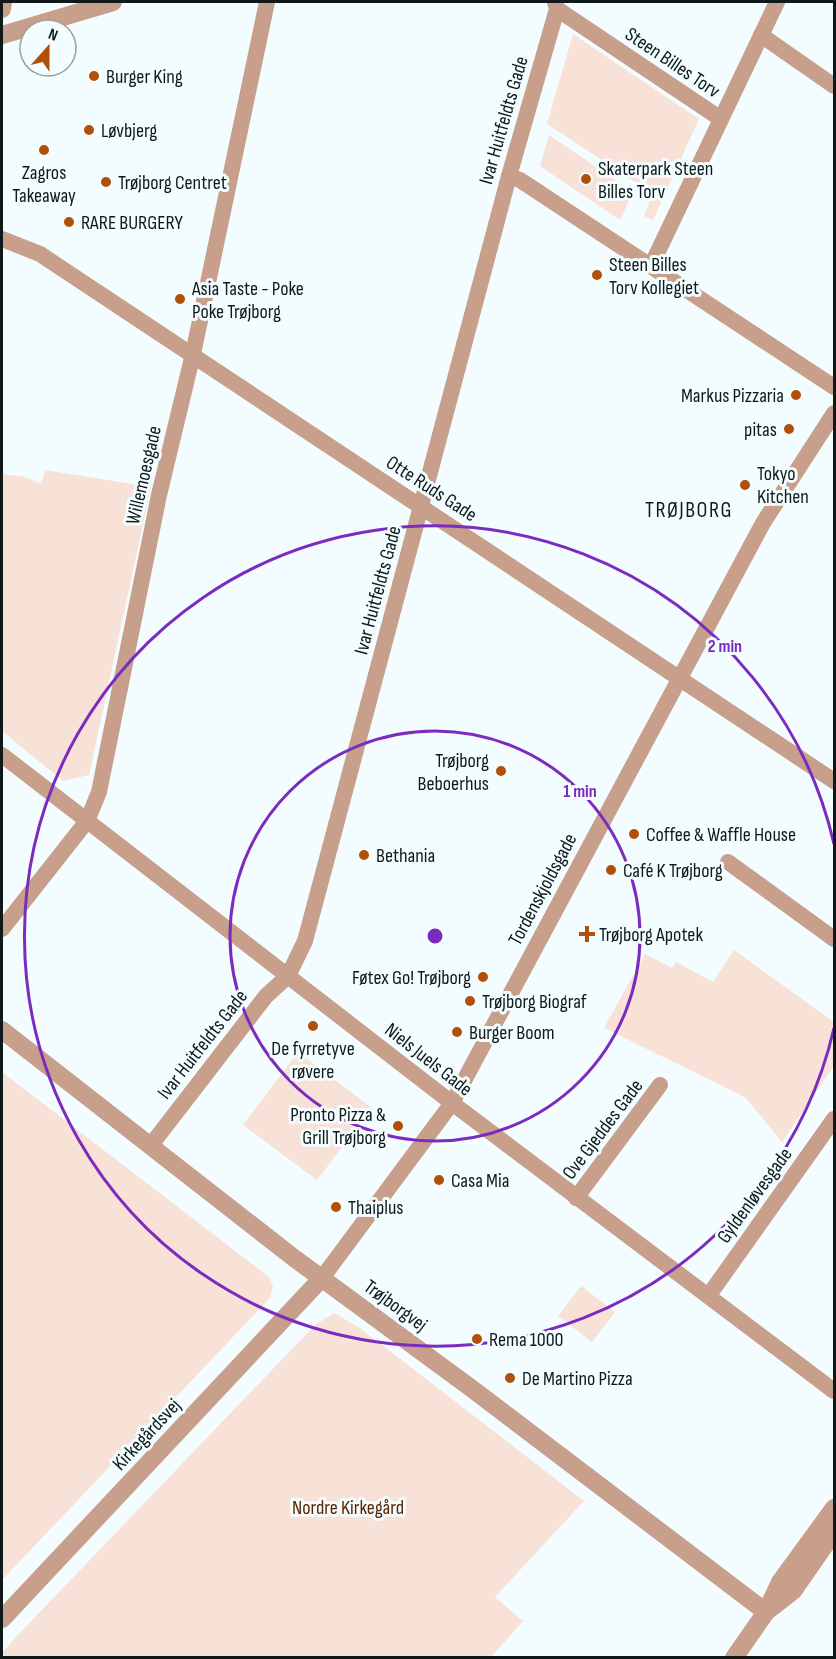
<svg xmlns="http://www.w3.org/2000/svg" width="836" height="1659" viewBox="0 0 836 1659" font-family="'Sofia Sans Condensed',sans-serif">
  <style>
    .green { fill: #f8e1d6 }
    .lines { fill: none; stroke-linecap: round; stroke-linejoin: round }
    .minor { stroke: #c79f8b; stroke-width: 16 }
    .tertiary { stroke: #c79f8b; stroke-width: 18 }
    .ring { fill: none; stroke: #7b2cbf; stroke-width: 3 }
    .poi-dot { fill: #b05009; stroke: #f3fdff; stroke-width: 2 }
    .labels { text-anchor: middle; stroke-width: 6; stroke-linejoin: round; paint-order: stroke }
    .street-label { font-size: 20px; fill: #0f191a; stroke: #f3fdff }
    .poi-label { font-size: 20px; fill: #0f191a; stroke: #f3fdff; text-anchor: start }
    .park-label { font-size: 20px; fill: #5b2500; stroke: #f3fdff }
    .quarter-label { font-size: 22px; letter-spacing: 1.5px; fill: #0f191a; stroke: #f3fdff }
    .centre { fill: #7b2cbf; stroke: #f3fdff; stroke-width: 3 }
    .ring-label { font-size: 18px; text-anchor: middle; font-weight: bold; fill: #7b2cbf; stroke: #f3fdff; stroke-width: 6; stroke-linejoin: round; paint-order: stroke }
  </style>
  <rect width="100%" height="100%" fill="#f3fdff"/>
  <g class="green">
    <path d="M573,34l126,85 -46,101 -9,-4 9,-22 -106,-70z"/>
    <path d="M549,135l84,57 -13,28 -80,-54z"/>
    <path d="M45,470l106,17 -62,288 -26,6 -61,-50v-257l23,3 16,7z"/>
    <path d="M734,950l100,72v44l-52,76 -37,-45 -141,-69 41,-74 27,14 4,-6 37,20z"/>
    <path d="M298,1052l74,56 -55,72 -74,-55z"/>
    <path d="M2,1072l267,205 4,9 -3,12 -268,282z"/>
    <path d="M581,1286l34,26 -23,30 -34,-26z"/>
    <path d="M334,1313l26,15 224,173 -89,96 28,24 -32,36h-489v-4l14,-16 299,-312z"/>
  </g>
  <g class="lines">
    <g class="minor">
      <path d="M557,9l164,110"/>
      <path d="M761,35l73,51"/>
      <path d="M509,176l11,4 314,207"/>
      <path d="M2,239l38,15 794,527"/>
      <path d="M651,266l126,-264"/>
      <path d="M2,755l450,348 382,288"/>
      <path d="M728,862l106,77"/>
      <path d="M2,929l85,-108 12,-29 60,-297 34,-141 74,-352"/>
      <path d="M151,1145l115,-149 22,-20 17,-35 204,-765 48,-167 -2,-7"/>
      <path d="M576,1198l84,-113"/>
      <path d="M322,1278l130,-175 311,-580 71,-110"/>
      <path d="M709,1295l125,-176"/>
    </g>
    <g class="tertiary">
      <path d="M2,9l1,-7"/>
      <path d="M2,35l111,-33"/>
      <path d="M2,1030l292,228 177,130 295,224"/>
      <path d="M770,1609l23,-18 41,-59"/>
      <path d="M2,1619l320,-341"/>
      <path d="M734,1658l32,-46 14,-30 54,-74"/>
    </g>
  </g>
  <g class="ring">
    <circle cx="435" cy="936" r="205"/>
    <path d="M834 1028A410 410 0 1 1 834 844"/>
  </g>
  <g class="poi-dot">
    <circle cx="94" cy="76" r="6"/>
    <circle cx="89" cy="130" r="6"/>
    <circle cx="44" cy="150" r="6"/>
    <circle cx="586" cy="179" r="6"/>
    <circle cx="106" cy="182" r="6"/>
    <circle cx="69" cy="222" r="6"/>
    <circle cx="597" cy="275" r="6"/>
    <circle cx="180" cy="299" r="6"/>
    <circle cx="796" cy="395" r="6"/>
    <circle cx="789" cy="429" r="6"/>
    <circle cx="745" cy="485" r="6"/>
    <circle cx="501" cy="771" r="6"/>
    <circle cx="634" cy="834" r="6"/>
    <circle cx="364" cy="855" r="6"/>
    <circle cx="611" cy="870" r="6"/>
    <path d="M584 925h6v6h6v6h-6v6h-6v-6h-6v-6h6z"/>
    <circle cx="483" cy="977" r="6"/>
    <circle cx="470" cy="1001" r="6"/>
    <circle cx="313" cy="1026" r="6"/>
    <circle cx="457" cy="1032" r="6"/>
    <circle cx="398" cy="1126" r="6"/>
    <circle cx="439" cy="1180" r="6"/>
    <circle cx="336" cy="1207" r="6"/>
    <circle cx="477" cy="1339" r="6"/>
    <circle cx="510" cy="1378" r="6"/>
  </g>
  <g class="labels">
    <g class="street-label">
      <text transform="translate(673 62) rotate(34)" y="7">Steen Billes Torv</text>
      <text transform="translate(503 120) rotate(-74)" y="7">Ivar Huitfeldts Gade</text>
      <text transform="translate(143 475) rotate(-77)" y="7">Willemoesgade</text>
      <text transform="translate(432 488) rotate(33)" y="7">Otte Ruds Gade</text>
      <text transform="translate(377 590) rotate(-75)" y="7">Ivar Huitfeldts Gade</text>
      <text transform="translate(542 889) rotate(-62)" y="7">Tordenskjoldsgade</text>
      <text transform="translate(202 1044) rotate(-52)" y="7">Ivar Huitfeldts Gade</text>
      <text transform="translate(429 1059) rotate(38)" y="7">Niels Juels Gade</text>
      <text transform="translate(602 1129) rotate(-53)" y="7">Ove Gjeddes Gade</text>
      <text transform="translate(754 1195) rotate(-54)" y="7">Gyldenløvesgade</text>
      <text transform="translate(396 1305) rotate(36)" y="7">Trøjborgvej</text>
      <text transform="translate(146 1434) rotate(-47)" y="7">Kirkegårdsvej</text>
    </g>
    <g class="poi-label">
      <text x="106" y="83">Burger King</text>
      <text x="101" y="137">Løvbjerg</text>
      <text x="598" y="175">Skaterpark Steen<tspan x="598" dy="23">Billes Torv</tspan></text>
      <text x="44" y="179" text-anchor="middle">Zagros<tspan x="44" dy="23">Takeaway</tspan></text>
      <text x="118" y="189">Trøjborg Centret</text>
      <text x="81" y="229">RARE BURGERY</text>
      <text x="609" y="271">Steen Billes<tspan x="609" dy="23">Torv Kollegiet</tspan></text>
      <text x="192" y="295">Asia Taste - Poke<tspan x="192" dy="23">Poke Trøjborg</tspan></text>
      <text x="784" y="402" text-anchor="end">Markus Pizzaria</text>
      <text x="777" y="436" text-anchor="end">pitas</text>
      <text x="757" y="480">Tokyo<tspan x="757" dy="23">Kitchen</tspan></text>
      <text x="489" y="767" text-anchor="end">Trøjborg<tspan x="489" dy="23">Beboerhus</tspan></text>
      <text x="646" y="841">Coffee &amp; Waffle House</text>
      <text x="376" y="862">Bethania</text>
      <text x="623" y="877">Café K Trøjborg</text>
      <text x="599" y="941">Trøjborg Apotek</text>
      <text x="471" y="984" text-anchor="end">Føtex Go! Trøjborg</text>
      <text x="482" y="1008">Trøjborg Biograf</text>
      <text x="469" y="1039">Burger Boom</text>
      <text x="313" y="1055" text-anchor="middle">De fyrretyve<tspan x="313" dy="23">røvere</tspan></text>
      <text x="386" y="1121" text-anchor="end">Pronto Pizza &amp;<tspan x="386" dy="23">Grill Trøjborg</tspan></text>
      <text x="451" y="1187">Casa Mia</text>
      <text x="348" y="1214">Thaiplus</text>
      <text x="489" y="1346">Rema 1000</text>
      <text x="522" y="1385">De Martino Pizza</text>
    </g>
    <g class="park-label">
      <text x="348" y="1514">Nordre Kirkegård</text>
    </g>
    <g class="quarter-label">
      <text x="689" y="517">TRØJBORG</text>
    </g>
  </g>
  <circle cx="435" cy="936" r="9" class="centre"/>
  <g class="ring-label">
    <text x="725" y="652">2 min</text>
    <text x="580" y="797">1 min</text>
  </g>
  <rect width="836" height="1659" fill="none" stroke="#0f191a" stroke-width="6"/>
  <g transform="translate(48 48) rotate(21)"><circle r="28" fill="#f3fdff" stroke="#98a2a3" stroke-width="1.5"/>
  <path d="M0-4.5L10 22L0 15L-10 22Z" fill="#b05009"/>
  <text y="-9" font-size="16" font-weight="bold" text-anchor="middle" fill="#0f191a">N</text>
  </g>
</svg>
